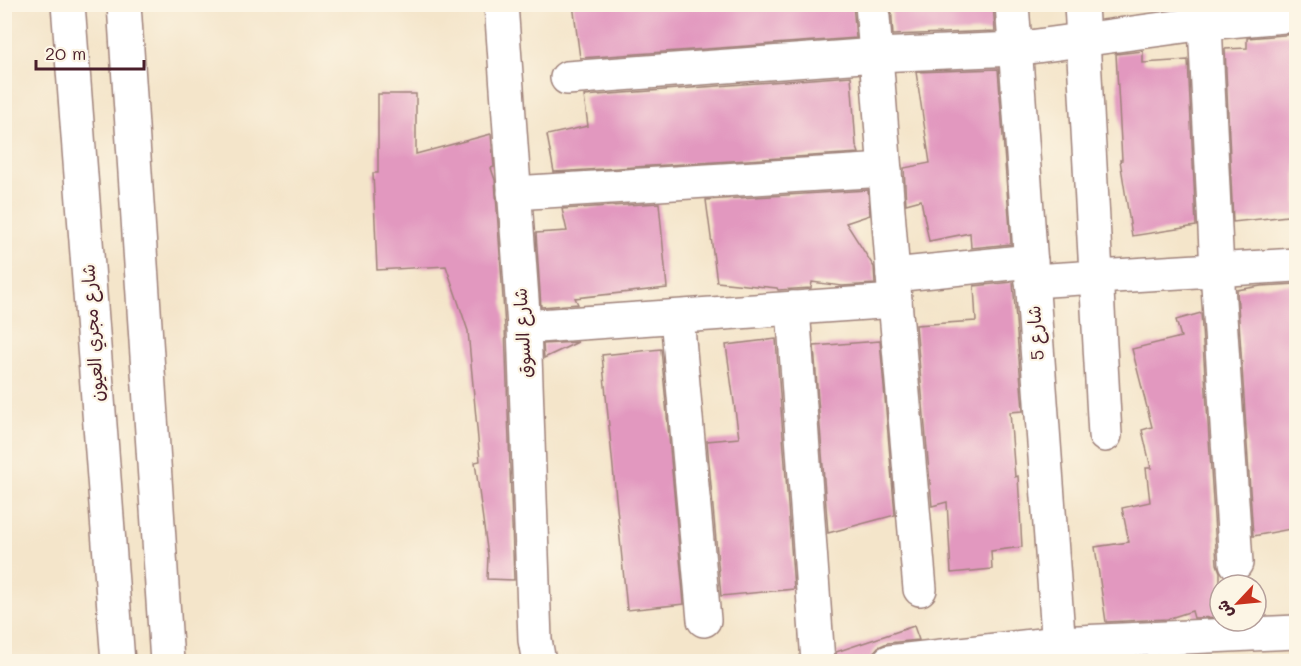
<svg xmlns="http://www.w3.org/2000/svg" width="1301" height="666" viewBox="0 0 1301 666" font-family="Mali,'Playpen Sans Arabic',sans-serif">
  <style>
    .building { fill: #e298bf }
    .lines { fill: none; stroke-linecap: round; stroke-linejoin: round }
    .minor-casing { stroke: #9f827a; stroke-width: 36 }
    .major-casing { stroke: #9f827a; stroke-width: 36 }
    .minor { stroke: #fff; stroke-width: 33 }
    .major { stroke: #fff; stroke-width: 33 }
    .labels { text-anchor: middle; stroke-width: 4.5; stroke-linejoin: round; paint-order: stroke }
    .street-label { font-size: 18px; fill: #4a1f2b; stroke: #fcf5e5 }
  </style>
  <rect width="100%" height="100%" fill="#fcf5e5"/>
  <filter id="ink" filterUnits="userSpaceOnUse"><feTurbulence type="fractalNoise" baseFrequency=".0167" numOctaves="2"/><feDisplacementMap in="SourceGraphic" scale="12" xChannelSelector="R" yChannelSelector="G"/><feConvolveMatrix kernelMatrix="1 2 1 2 8 2 1 2 1" color-interpolation-filters="sRGB"/></filter>
  <filter id="wash" filterUnits="userSpaceOnUse"><feTurbulence type="fractalNoise" baseFrequency=".008" numOctaves="4" result="noise"/><feDisplacementMap in="SourceGraphic" scale="24" xChannelSelector="R" yChannelSelector="G"/><feGaussianBlur stdDeviation="1.35" result="paint"/><feColorMatrix in="noise" values="0 0 0 0 0 0 0 0 0 0 0 0 0 0 0 0 0 1.4 0 .05"/><feComposite in="paint" operator="in"/></filter>
  <g filter="url(#wash)">
    <rect width="100%" height="100%" fill="#f4e5ca"/>
    <g id="blocks">
      <g class="building">
        <path d="M573,4h280l3,34 -276,20z"/>
        <path d="M891,4h102l2,27 -102,4z"/>
        <path d="M1296,34v181l-63,7 -8,-173 22,-1v-10z"/>
        <path d="M1143,51v12l45,-3 8,166 -64,10 -12,-76h2l-6,-106z"/>
        <path d="M998,69l13,175 -40,4 -1,-15 -41,8 -8,-41 -15,4 -2,-36 26,-5 -14,-91z"/>
        <path d="M851,76l5,69 3,8 -305,19 -7,-37 41,-9 -4,-30z"/>
        <path d="M378,94h38v60l75,-20 3,33 -3,1 4,12 10,148 9,252 -27,-1 1,-23 -13,-94 5,-1 -12,-130 -22,-65 -69,4 -4,-97h5z"/>
        <path d="M868,190l2,25 -24,8 28,44 1,17 -33,2 -30,-4 -1,6 -33,2 -1,-2 -60,-6 -11,-82z"/>
        <path d="M659,203l8,85 -92,10 3,6 -37,3 -5,-74 31,-2 -5,-22z"/>
        <path d="M1013,282l10,129 -13,1 5,65 3,-1 4,71 -31,4 1,18 -41,4 -4,-71 -15,4 -16,-181 60,-4 -2,-35z"/>
        <path d="M1296,284v244l-43,8 -16,-246 24,-4z"/>
        <path d="M1201,313l16,251 3,8v45l-26,1 -2,-7 -25,8 -61,3 -11,-75 34,-5 -7,-34 28,-6 -4,-34h5l-9,-38 10,-3 -20,-78 49,-12 -5,-17z"/>
        <path d="M776,339l18,250 -73,7 -14,-155 32,-3 -13,-93z"/>
        <path d="M880,341l15,174 -67,18 -14,-187z"/>
        <path d="M578,342l-34,16 -1,-14z"/>
        <path d="M661,349l23,255 -57,6 -25,-255z"/>
        <path d="M914,626l5,14 -32,3 -9,4 -6,7 -1,8h-34l-1,-10z"/>
      </g>
    </g>
  </g>
  <g filter="url(#ink)">
    <use href="#blocks" fill-opacity="0" stroke="#9f827a" stroke-width="1.5"/>
    <g class="lines">
      <g class="minor-casing">
        <g id="minor">
          <path d="M501,4l23,323 11,313 4,22"/>
          <path d="M872,4l23,297 25,288"/>
          <path d="M1012,4l48,658"/>
          <path d="M1081,4l24,431"/>
          <path d="M1204,4l13,266 19,293"/>
          <path d="M567,78l309,-23 139,-6 191,-26 90,-8"/>
          <path d="M514,193l371,-23"/>
          <path d="M893,275l138,-14"/>
          <path d="M1032,281l264,-16"/>
          <path d="M793,308l25,354"/>
          <path d="M677,317l27,303"/>
          <path d="M524,327l371,-26"/>
          <path d="M889,662l169,-19 238,-11"/>
        </g>
      </g>
      <g class="major-casing">
        <g id="major">
          <path d="M68,4l50,658"/>
          <path d="M124,4l43,658"/>
        </g>
      </g>
      <use href="#minor" class="minor"/>
      <use href="#major" class="major"/>
    </g>
  </g>
  <g class="labels">
    <g class="street-label">
      <text transform="translate(93 333) rotate(-94)" y="6">شارع مجري العيون</text>
      <text transform="translate(523 333) rotate(-93)" y="6">شارع السوق</text>
      <text transform="translate(1036 333) rotate(-94)" y="6">شارع 5</text>
    </g>
  </g>
  <rect width="1301" height="666" fill="none" stroke="#fcf5e5" stroke-width="24"/>
  <g transform="translate(1238 603) rotate(244)"><circle r="28" fill="#fcf5e5" stroke="#b59f9b" stroke-width="1.5"/>
  <path d="M0-4.5L10 22L0 15L-10 22Z" fill="#c8321e"/>
  <text y="-9" font-size="16" font-weight="bold" text-anchor="middle" fill="#4a1f2b">ش</text>
  </g>
  <path d="M36 60v9h108v-9" fill="none" stroke="#4a1f2b" stroke-width="3"/>
  <text x="45" y="60" font-size="18" fill="#4a1f2b" stroke="#fcf5e5" stroke-width="4.5" paint-order="stroke">20 m</text>
</svg>
